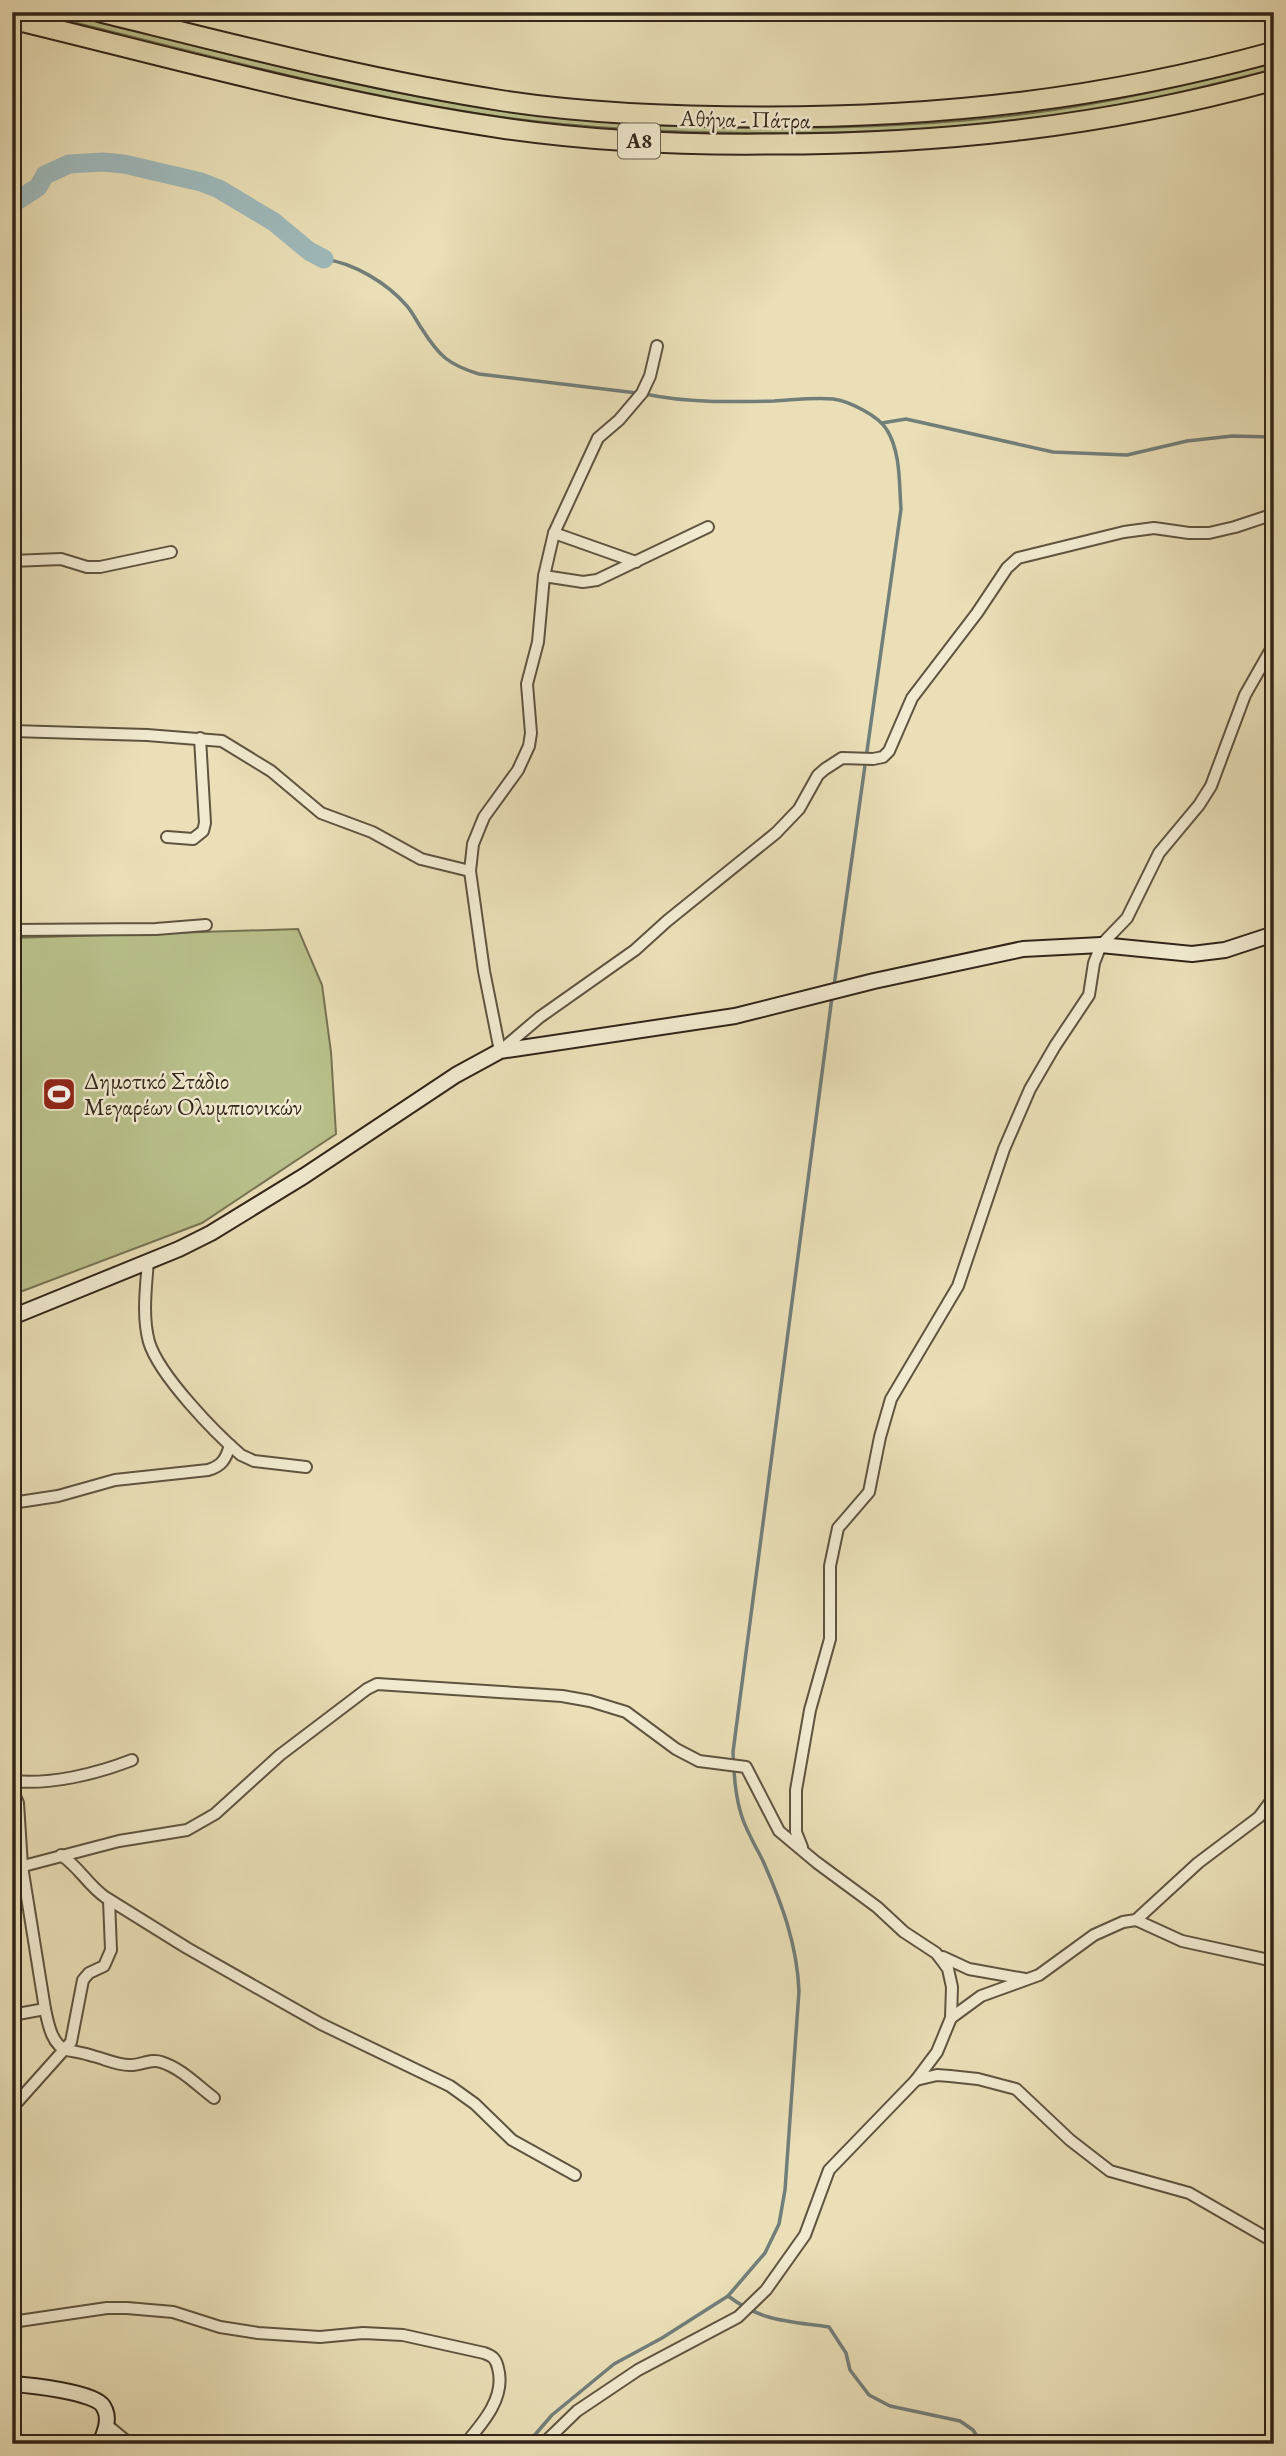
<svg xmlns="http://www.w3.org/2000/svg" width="1286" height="2456" viewBox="0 0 1286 2456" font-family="'EB Garamond',serif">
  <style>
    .green { fill: #bac18c; stroke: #767352; stroke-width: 2 }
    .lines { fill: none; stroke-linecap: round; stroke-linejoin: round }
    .stream { stroke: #727e7a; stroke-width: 3.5 }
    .river { stroke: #9eb9bb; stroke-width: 19 }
    .street-casing { stroke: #5f5440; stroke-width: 14 }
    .secondary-casing { stroke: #312519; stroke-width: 18 }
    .highway-casing { stroke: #312519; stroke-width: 23 }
    .street { stroke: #f1ead0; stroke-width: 10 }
    .secondary { stroke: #f1ead0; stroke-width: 14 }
    .highway { stroke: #eadfb7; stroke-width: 19 }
    .labels { text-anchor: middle; stroke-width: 5; stroke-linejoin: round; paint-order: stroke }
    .shield { fill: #f1ead0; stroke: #6b6050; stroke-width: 2 }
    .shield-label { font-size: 21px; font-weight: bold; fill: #312519 }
    .street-label { font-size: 23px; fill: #312519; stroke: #f1ead0 }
    .poi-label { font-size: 23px; fill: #312519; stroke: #f1ead0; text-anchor: start }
  </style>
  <rect width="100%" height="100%" fill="#eadfb7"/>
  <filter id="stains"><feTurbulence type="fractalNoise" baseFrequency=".00286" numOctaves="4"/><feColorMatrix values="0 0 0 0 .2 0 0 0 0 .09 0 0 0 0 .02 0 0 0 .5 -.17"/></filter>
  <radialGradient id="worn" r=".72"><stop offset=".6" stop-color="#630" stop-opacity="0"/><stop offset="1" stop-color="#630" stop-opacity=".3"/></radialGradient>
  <g class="green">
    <path d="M33,12h24c157,38 313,82 473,102 82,11 165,14 247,14 99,0 199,-5 297,-21 67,-11 134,-27 200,-44v6c-68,17 -135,34 -204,45 -96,14 -193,19 -290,19 -93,0 -186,-3 -278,-16 -158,-23 -314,-67 -469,-105z"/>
    <path d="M298,929l24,56 9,67 5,82 -134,89 -190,72v-357z"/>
  </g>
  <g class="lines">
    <g class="stream">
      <path d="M324,259c30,4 63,24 83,47 6,7 10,16 15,23 17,27 27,36 57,45l158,19"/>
      <path d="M645,394c42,9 86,8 129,7 19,-1 40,-4 59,-2 16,2 46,17 54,31 14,23 12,54 14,79l-67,477"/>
      <path d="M882,423l24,-4 147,33 74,3 60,-14 45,-5 42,1"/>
      <path d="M728,2296c35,26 59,25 101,31l17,26 4,17 19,25 21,11 70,15 13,9 9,14"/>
      <path d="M527,2444l25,-29 62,-51 48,-26 66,-42 37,-43 14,-29 6,-34 14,-199c-2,-47 -17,-87 -36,-130 -7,-14 -16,-29 -21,-44 -7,-21 -8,-44 -9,-65l99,-755"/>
    </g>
    <path class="river" d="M12,204l26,-17 7,-12 24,-11 34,-2 21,2 77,18 18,7 55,33 35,29 15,8"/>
    <g class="street-casing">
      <g id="street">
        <path d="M554,533l82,29"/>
        <path d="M12,561l49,-2 26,8h13l71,-15"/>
        <path d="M544,576l39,6 14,-2 111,-53"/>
        <path d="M12,731l135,4 75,6 49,30 50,42 51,19 49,27 49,12"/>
        <path d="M167,837l26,2 10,-8 2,-8 -5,-85"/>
        <path d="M12,930l144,-1 50,-4"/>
        <path d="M500,1051l40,-34 95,-67 32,-29 109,-88 23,-24 19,-34 7,-6 17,-11 31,1 10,-2 6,-6 23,-53 65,-85 30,-45 11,-10 106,-26 30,-4 35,5h20l26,-6 39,-13"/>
        <path d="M500,1051l-16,-80 -14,-100 3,-27 11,-27 34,-47 11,-24 2,-13 -4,-49 11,-42 6,-66 10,-43 44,-95 21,-18 23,-27 8,-17 7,-30"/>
        <path d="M148,1261c-2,26 -6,56 1,81 10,33 66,91 92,113l13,6 52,6"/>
        <path d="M12,1503l46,-7 57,-16 93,-10c14,-4 18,-11 22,-25"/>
        <path d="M12,1781c39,4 84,-7 120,-21"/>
        <path d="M12,1789l6,14 4,63 23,143c3,14 7,37 22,41 9,2 17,3 26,6 12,3 24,9 36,9 11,1 22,-7 32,-3 20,6 37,24 53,36"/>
        <path d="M802,1847l-6,-15v-42l14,-80 20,-71v-73l8,-38 31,-36 11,-55 11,-38 67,-113 46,-137 26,-60 25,-43 34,-51 5,-32 7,-18 26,-27 32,-65 40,-48 12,-19 34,-91 29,-51"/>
        <path d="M61,1855c18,12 27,30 44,42l82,51 134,76 129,62 25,18 37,36 63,35"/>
        <path d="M12,1869l107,-28 68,-11 28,-16 65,-59 87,-66 10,-5 185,12 28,5 36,11 50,37 23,12 47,6 33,64 37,31 61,45 27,25 32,21 7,9 5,7 4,18 -1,31 -14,34 -21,28 -87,90 -24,65 -39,55 -28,27 -100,53 -61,41 -34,33"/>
        <path d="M1136,1920l46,21 92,20"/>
        <path d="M943,1957l26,12 56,10"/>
        <path d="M12,2015l33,-6"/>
        <path d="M951,2018l30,-22 58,-21 55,-40 29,-13 13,-2 62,-57 61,-46 15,-20"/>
        <path d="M916,2080l21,-5 13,1 28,3 38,10 54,51 40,31 79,22 85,49"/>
        <path d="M12,2108l59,-66 12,-62 6,-7 15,-7 7,-16 -2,-50"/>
        <path d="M12,2322l95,-14h20l46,4 47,15 38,6 62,4 43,-4 40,2 81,18c9,3 12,6 14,15 8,29 -15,55 -33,76"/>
        <path d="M107,2425l23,19"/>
      </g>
    </g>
    <g class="secondary-casing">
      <g id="secondary">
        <path d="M12,1317l167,-68 32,-16 93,-57 152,-101 44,-24 235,-35 139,-35 149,-32 78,-4 91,9 33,-4 49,-16"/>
        <path d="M12,2384c17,1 83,8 91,22 8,12 2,26 -3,38"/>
      </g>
    </g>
    <g class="highway-casing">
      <g id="highway">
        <path d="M101,12c134,33 267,68 403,89 86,13 174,16 262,16 177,0 337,-18 508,-65"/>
        <path d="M12,19c162,39 324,85 490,109 89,13 179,17 269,16 174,0 335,-18 503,-64"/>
      </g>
    </g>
    <use href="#street" class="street"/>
    <use href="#secondary" class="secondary"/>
    <use href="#highway" class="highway"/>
  </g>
  <defs>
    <g id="stadium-square" transform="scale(1.75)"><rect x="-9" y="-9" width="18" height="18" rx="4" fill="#8f2418" stroke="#f1ead0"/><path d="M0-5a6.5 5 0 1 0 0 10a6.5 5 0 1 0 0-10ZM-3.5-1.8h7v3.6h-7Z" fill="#fff"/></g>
  </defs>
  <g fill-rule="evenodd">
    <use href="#stadium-square" x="59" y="1094"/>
  </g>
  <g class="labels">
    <rect class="shield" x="618" y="123.5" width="42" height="35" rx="5"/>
    <g class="shield-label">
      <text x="639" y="148">Α8</text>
    </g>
    <g class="street-label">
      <text transform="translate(745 119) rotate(1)" y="8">Αθήνα - Πάτρα</text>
    </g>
    <g class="poi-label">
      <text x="84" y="1089">Δημοτικό Στάδιο<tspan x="84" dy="26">Μεγαρέων Ολυμπιονικών</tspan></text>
    </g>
  </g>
  <rect width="1286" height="2456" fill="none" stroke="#eadfb7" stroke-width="42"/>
  <rect x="14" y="14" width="1258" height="2428" fill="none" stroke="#312519" stroke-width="3.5"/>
  <rect x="21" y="21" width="1244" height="2414" fill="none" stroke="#312519" stroke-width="2"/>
  <rect width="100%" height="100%" filter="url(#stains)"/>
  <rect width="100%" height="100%" fill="url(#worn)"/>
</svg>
